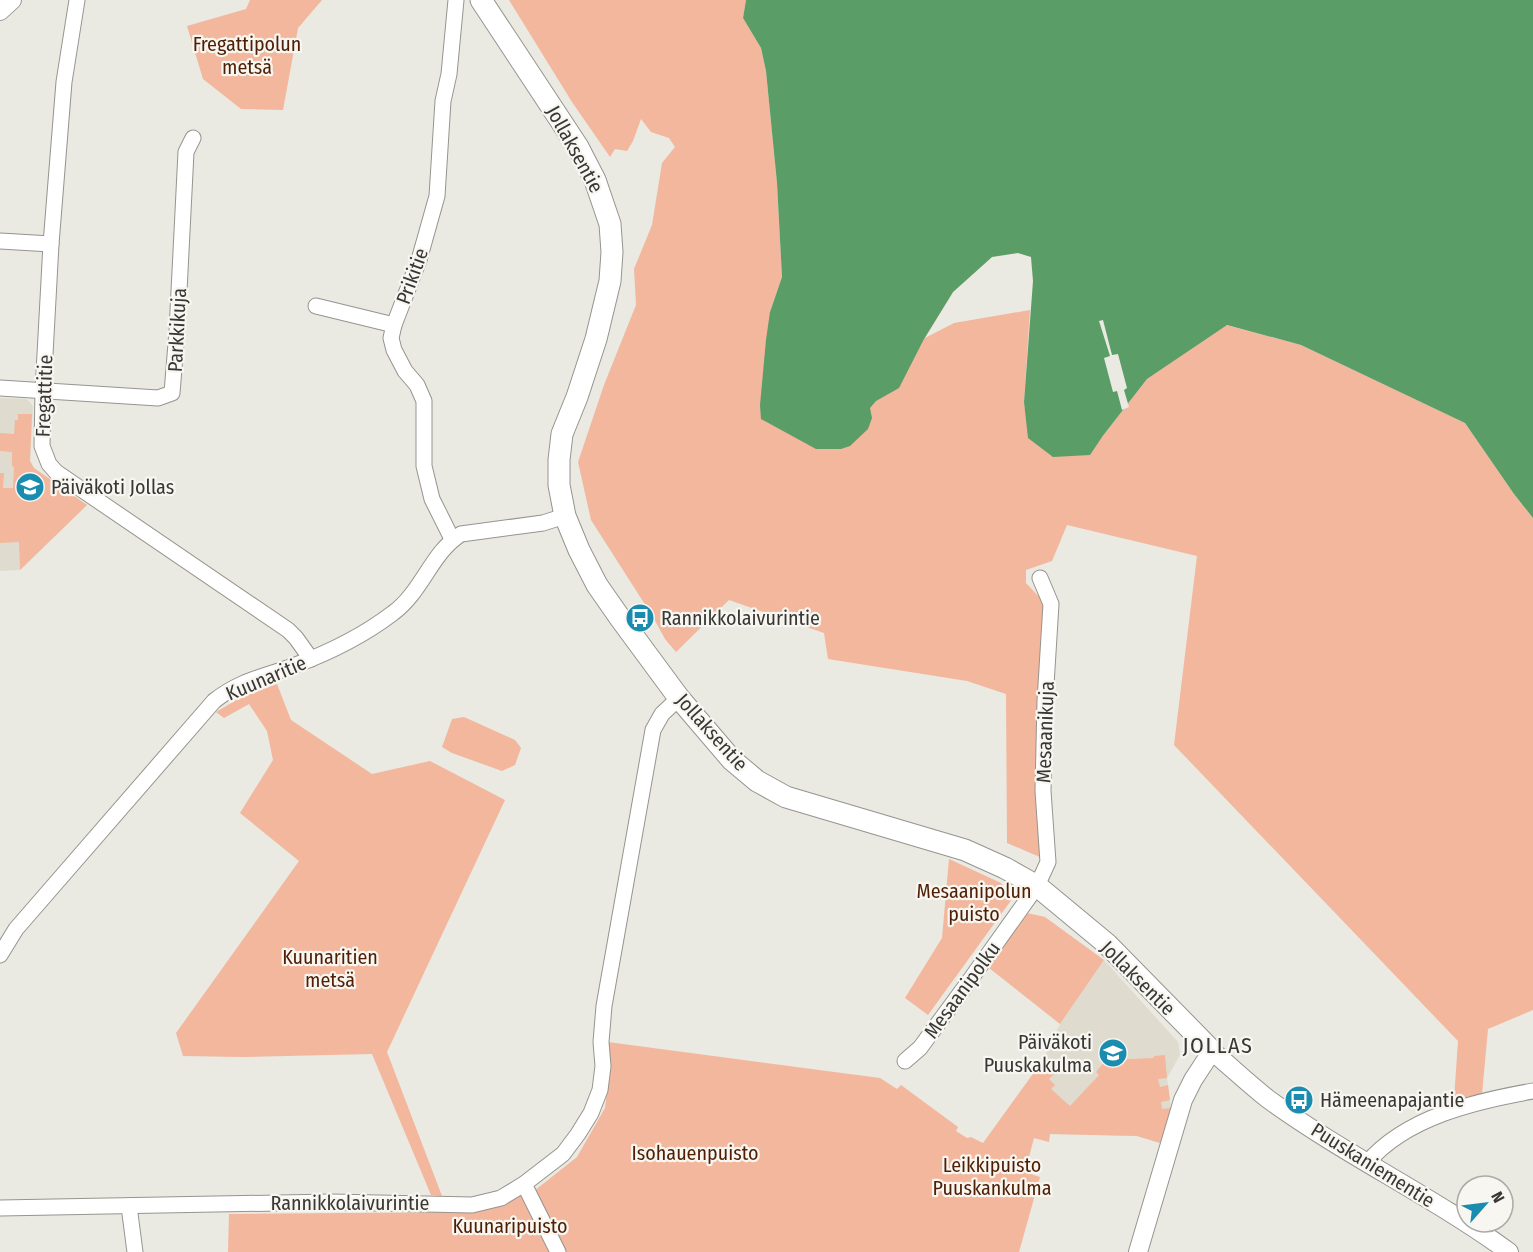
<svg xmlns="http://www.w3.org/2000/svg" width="1533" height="1252" viewBox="0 0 1533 1252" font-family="'Fira Sans Condensed',sans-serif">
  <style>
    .built { fill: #dfdccf }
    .green { fill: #f2b79c }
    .water { fill: #5a9d66 }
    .pier { fill: #eae9e2 }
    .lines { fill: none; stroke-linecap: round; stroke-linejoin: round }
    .minor-casing { stroke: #96948e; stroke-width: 17 }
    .tertiary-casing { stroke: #96948e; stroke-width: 20 }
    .secondary-casing { stroke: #96948e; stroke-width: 23 }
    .minor { stroke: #fff; stroke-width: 15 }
    .tertiary { stroke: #fff; stroke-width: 18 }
    .secondary { stroke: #fff; stroke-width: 21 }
    .labels { text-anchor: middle; stroke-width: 4.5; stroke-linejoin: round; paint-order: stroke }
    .park-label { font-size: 20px; fill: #4f1e04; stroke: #f8f6f0 }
    .street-label { font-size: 20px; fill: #383735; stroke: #f8f6f0 }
    .poi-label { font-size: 20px; fill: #383735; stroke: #f8f6f0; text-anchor: start }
    .quarter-label { font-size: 22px; letter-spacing: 1.5px; fill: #383735; stroke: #f8f6f0 }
  </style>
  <rect width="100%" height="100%" fill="#eae9e2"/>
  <g class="built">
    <path d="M0,398l26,1 4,3 3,5 -3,54 4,7 53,37 -67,65 -20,1z"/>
    <path d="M1104,960l74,82 2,13 -13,23 4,30 -11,35 -23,-7 -87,-2 1,-45 -2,-10 11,-13 -3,-3 -14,-3 17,-36z"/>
  </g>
  <g class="green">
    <path d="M250,0h72l-24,28 -15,82 -42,-1 -38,-30 -16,-53 59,-17z"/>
    <path d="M509,0h237l-3,18 18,30 5,23 11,112 5,94 -12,35 146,7 76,-62 -39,35 -28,46 29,-15 76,-13 -6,92 2,13 24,18 52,4 45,-58 79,-54 75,20 164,78 49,71 19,24v492l-45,19 -6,65 -28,5 4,-58 -284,-296 23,-189 -130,-31 -15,36 -26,9v13l20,21 -4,254 -35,-15 -1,-149 -39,-13 -139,-22 -4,-26 -95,-33 -53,52 -11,-13 -12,-22 -62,-97 -13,-58 26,-77 32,-80 -2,-36 18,-44 10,-62 13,-16 -6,-9 -18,-6 -10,-13 -8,22 -6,10 -12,-2 -5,8 -38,-55z"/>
    <path d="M18,414h14l-2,47 4,7 53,37 -67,65 -1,-28 -19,1v-70h4l-1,15h10l1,-21 -2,-1v-14l-12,-1v-18l14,1 1,-14h3z"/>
    <path d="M277,684l14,36 81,54 58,-13 75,39 -118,252 55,144 -11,-1 -59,-141 -130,3 -59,-1 -7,-23 123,-172 -59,-48 33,-53 -6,-29 -18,-27 -25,14 -8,-6 24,-14z"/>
    <path d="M464,717l51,23 6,8 -6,17 -13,6 -50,-18 -10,-6 10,-28z"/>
    <path d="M949,859l52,24 11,16 -84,116 -23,-17 37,-60z"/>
    <path d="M1027,913l18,4 59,43 -44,64 -71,-56z"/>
    <path d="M608,1042l272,36 17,11 4,-4 57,42 -2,4 11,7 4,-1 12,6 60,-83 14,3 4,4 -12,12 6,6 -4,4 19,17 29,-31 -3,-3 10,-12 48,-2v-2l11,-1 2,23 -9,1 2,8 8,-2 2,15 -9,2 1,7 9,-1 -11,35 -23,-7 -87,-2 -1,8 -15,-4 -9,34 15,5 -21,75h-454l-31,-61 43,-34 28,-49 4,-33z"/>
    <path d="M524,1193l28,59h-324l1,-38 238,-2z"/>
  </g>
  <path class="water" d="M746,0h787v518l-19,-24 -49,-71 -164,-78 -74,-20 -80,54 -45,58 -12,18 -37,2 -25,-19 -4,-36 9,-121 -2,-24 -13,-4 -26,4 -39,35 -29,47 -25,49 -23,13 -6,7 2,10 -4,11 -18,17 -9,3h-25l-55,-30 -1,-14 6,-65 4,-28 12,-35 -5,-94 -11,-112 -5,-23 -18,-30z"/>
  <path class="pier" d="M1103,320l9,35 6,-1 9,34 -3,2 5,17 -7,3 -5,-19 -4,1 -9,-34 6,-2 -11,-35z"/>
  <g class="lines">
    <g class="minor-casing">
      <g id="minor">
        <path d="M77,0l-13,82 -13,162 -8,147 -1,55 7,18 7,8 232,158 8,8 15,21"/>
        <path d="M0,241l51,3"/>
        <path d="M316,306l78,19"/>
        <path d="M0,388l158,10 14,-5 5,-62 9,-179 7,-14"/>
        <path d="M452,539l-20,-40 -8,-33v-65l-7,-16 -12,-14 -11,-21 -3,-12 3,-13 25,-65 18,-64 6,-95 6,-27 7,-74"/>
        <path d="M0,955l16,-26 198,-228c25,-20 49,-24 79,-35 35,-13 70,-30 100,-53 29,-21 38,-60 68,-79l82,-11 22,-7"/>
        <path d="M905,1061l15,-13 50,-68 67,-94 11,-24 -5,-71 2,-90 6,-97 -11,-26"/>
        <path d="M1367,1163c39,-46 109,-62 166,-72"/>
        <path d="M524,1184l34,68"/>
        <path d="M129,1206l6,46"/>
        <path d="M0,1208l331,-6 141,3 29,-7 23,-14 39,-30 15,-20 13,-21 9,-23 3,-24 -2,-24 3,-36 49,-276 9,-16 17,-16"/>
      </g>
    </g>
    <g class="tertiary-casing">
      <g id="tertiary">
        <path d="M0,11l12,-11"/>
        <path d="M1138,1252l45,-152 10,-20 19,-29c19,16 37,33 56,48 77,56 164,97 241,153"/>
      </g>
    </g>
    <g class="secondary-casing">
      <path id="secondary" d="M481,0l97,147 17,33 15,44 2,28 -2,29 -14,58 -19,58 -15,37 -3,26v25l6,31 14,34 18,35 23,33 59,80 53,62 25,21 29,16 179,53 40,18 32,18 70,58 105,107"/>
    </g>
    <use href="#minor" class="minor"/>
    <use href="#tertiary" class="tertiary"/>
    <use href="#secondary" class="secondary"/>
  </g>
  <defs>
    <g id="school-disc" transform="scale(1.5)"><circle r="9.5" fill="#198cb0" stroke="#f8f6f0"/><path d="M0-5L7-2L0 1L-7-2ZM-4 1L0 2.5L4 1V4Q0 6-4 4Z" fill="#fff"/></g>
    <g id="bus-disc" transform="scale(1.5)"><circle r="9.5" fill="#198cb0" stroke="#f8f6f0"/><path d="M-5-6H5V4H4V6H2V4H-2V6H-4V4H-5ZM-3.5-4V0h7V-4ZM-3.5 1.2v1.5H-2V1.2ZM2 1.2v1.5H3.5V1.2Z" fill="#fff"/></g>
  </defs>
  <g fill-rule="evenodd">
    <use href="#school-disc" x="30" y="487"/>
    <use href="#bus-disc" x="640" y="618"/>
    <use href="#school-disc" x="1113" y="1053"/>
    <use href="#bus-disc" x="1299" y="1100"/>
  </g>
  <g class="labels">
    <g class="park-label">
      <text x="247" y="51">Fregattipolun<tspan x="247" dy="23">metsä</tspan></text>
      <text x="974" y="898">Mesaanipolun<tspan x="974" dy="23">puisto</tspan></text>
      <text x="330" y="964">Kuunaritien<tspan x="330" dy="23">metsä</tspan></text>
      <text x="695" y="1160">Isohauenpuisto</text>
      <text x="992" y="1172">Leikkipuisto<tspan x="992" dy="23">Puuskankulma</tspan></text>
      <text x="510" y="1233">Kuunaripuisto</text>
    </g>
    <g class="street-label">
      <text transform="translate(575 149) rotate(61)" y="7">Jollaksentie</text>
      <text transform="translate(412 276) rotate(-70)" y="7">Prikitie</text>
      <text transform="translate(177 330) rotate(-87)" y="7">Parkkikuja</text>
      <text transform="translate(44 396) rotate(-88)" y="7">Fregattitie</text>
      <text transform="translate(266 678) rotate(-23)" y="7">Kuunaritie</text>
      <text transform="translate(712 732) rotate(48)" y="7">Jollaksentie</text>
      <text transform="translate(1045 732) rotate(-88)" y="7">Mesaanikuja</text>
      <text transform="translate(1138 978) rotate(45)" y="7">Jollaksentie</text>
      <text transform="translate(962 990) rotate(-54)" y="7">Mesaanipolku</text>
      <text transform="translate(1373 1165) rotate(32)" y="7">Puuskaniementie</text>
      <text x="350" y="1210">Rannikkolaivurintie</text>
    </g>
    <g class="poi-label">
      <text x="51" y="494">Päiväkoti Jollas</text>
      <text x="661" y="625">Rannikkolaivurintie</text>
      <text x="1092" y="1049" text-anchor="end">Päiväkoti<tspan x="1092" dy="23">Puuskakulma</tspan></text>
      <text x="1320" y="1107">Hämeenapajantie</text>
    </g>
    <g class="quarter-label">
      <text x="1218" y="1053">JOLLAS</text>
    </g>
  </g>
  <g transform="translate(1485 1204) rotate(62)"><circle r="28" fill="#f8f6f0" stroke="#abaaa5" stroke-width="1.5"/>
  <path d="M0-4.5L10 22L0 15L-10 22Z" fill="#198cb0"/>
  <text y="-9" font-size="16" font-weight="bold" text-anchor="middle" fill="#383735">N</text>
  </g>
</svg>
